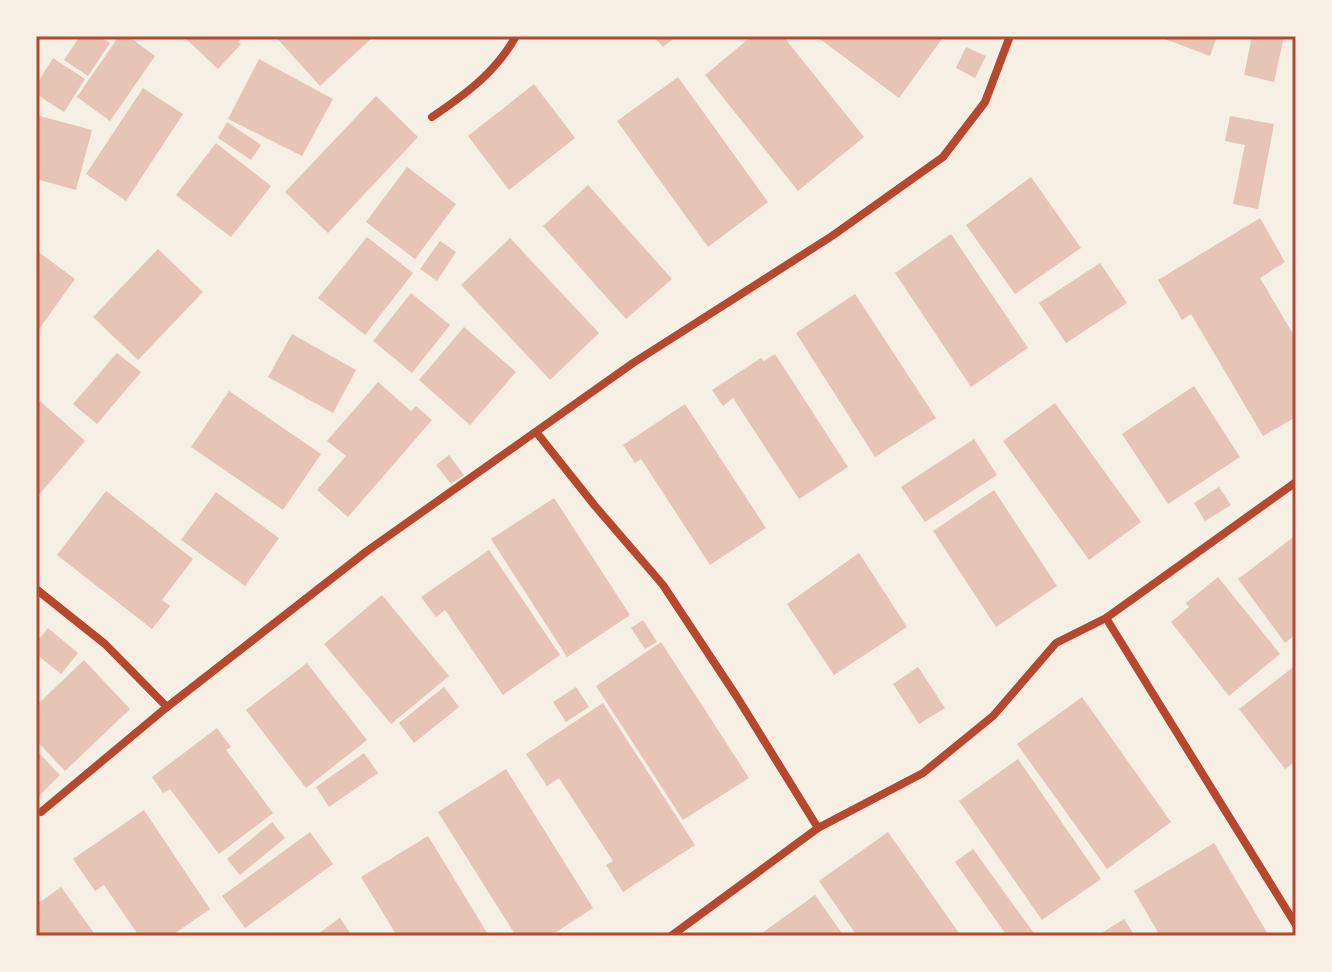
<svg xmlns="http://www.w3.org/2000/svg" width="1332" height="972" viewBox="0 0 1332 972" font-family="Signika,sans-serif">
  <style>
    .building { fill: #e6c5b7 }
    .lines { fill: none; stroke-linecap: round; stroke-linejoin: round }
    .minor { stroke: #b5482f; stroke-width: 8 }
    .neatline { fill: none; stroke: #b5482f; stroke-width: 3 }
  </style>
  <rect width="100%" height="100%" fill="#f6efe4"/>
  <g class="building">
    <path d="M80,36h19l11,7 -22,33 -24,-16z"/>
    <path d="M119,36h9l27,20 -45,65 -33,-24z"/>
    <path d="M183,36h60l-5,6 3,2 -23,25z"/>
    <path d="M275,36h99l-54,50z"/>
    <path d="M653,36h24l-14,11z"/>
    <path d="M752,36h31l81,101 -66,54 -93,-116z"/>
    <path d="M816,36h128l-45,62z"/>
    <path d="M1157,36h60l-7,20z"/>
    <path d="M1252,36h32l-10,46 -30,-7z"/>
    <path d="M966,47l20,9 -11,22 -19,-10z"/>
    <path d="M53,58l32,21 -21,33 -28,-18v-9z"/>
    <path d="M259,59l74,40 -31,57 -74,-37z"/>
    <path d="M678,77l90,125 -60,45 -91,-126z"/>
    <path d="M534,84l41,54 -66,52 -41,-54z"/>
    <path d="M143,88l40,26 -57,87 -40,-27z"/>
    <path d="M376,96l42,41 -90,96 -43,-41z"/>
    <path d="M36,115l56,15 -16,60 -40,-11z"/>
    <path d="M1230,116l44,8 -16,85 -25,-5 12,-59 -20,-4z"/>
    <path d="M227,122l34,23 -10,15 -33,-22z"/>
    <path d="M216,143l55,43 -40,51 -55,-42z"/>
    <path d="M407,167l49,37 -41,55 -49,-37z"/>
    <path d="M1031,177l50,71 -66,46 -49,-69z"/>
    <path d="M588,185l84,94 -46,40 -83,-93z"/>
    <path d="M1260,218l25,44 -25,16 36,61v78l-33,19 -72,-122 -9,6 -24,-40z"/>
    <path d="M951,234l77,114 -57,39 -76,-114z"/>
    <path d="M367,237l46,36 -48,62 -47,-37z"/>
    <path d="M510,238l89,95 -49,47 -89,-95z"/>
    <path d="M440,241l16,11 -19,29 -17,-12z"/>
    <path d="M158,249l45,43 -65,68 -45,-43z"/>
    <path d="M36,250l39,29 -39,54z"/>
    <path d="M1100,263l27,40 -61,40 -27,-40z"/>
    <path d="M411,293l39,32 -38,48 -39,-32z"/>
    <path d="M855,294l81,124 -61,39 -79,-124z"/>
    <path d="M464,327l52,45 -46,53 -51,-45z"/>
    <path d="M292,334l64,36 -23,43 -65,-36z"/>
    <path d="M117,353l24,19 -44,52 -24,-20z"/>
    <path d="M775,354l73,113 -49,32 -66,-101 -10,8 -11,-16 49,-32 3,3z"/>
    <path d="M378,382l33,29 5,-5 16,14 -84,97 -31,-27 29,-34 -19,-15z"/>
    <path d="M1194,386l46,71 -72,47 -46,-70z"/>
    <path d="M229,391l92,63 -38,56 -92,-63z"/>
    <path d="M40,401l45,40 -49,57v-93z"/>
    <path d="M1055,403l86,119 -52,38 -86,-119z"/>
    <path d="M685,404l81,124 -56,37 -69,-106 -6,4 -12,-18z"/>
    <path d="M974,439l23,36 -72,47 -24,-35z"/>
    <path d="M449,455l15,20 -13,9 -15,-19z"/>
    <path d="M1219,487l12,18 -26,16 -11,-18z"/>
    <path d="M994,490l63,96 -61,41 -63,-96z"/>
    <path d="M106,491l87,68 -31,41 8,6 -18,23 -95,-74z"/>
    <path d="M216,492l63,46 -34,48 -64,-46z"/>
    <path d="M554,498l76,117 -63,42 -76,-118z"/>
    <path d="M1296,535v99l-11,9 -47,-64z"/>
    <path d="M489,550l71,105 -57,40 -58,-85 -9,7 -15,-20z"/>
    <path d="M859,553l48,74 -73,48 -47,-71z"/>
    <path d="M1218,577l62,77 -51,42 -58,-74 18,-15 -3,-4z"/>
    <path d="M382,595l67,81 -58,48 -67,-80z"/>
    <path d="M643,620l14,22 -12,7 -14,-21z"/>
    <path d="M48,628l30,25 -17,21 -25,-20v-11z"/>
    <path d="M661,642l88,136 -66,42 -87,-134z"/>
    <path d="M84,660l46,49 -65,62 -29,-31v-34z"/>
    <path d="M307,663l60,77 -61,48 -60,-78z"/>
    <path d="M1296,665v96l-11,8 -46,-60z"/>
    <path d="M918,667l27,41 -26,16 -26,-40z"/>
    <path d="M444,687l15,20 -45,36 -15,-20z"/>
    <path d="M576,687l13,20 -23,15 -13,-20z"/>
    <path d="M1082,697l89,125 -64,47 -90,-125z"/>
    <path d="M603,703l92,142 -72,47 -17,-27 7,-4 -54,-83 -12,8 -21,-32z"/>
    <path d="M217,728l14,19 -5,3 47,63 -54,41 -49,-65 -7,4 -11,-16z"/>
    <path d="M36,750l24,25 -24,24z"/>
    <path d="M364,753l14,20 -49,34 -13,-20z"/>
    <path d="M1018,759l83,120 -59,41 -83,-119z"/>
    <path d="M506,769l87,139 -43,28h-34l-78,-124z"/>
    <path d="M144,810l66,99 -39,27h-32l-35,-51 -9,6 -22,-32z"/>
    <path d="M272,822l13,16 -45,37 -13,-16z"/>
    <path d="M310,832l23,32 -88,64 -23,-32z"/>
    <path d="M888,832l73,104h-104l-38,-55z"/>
    <path d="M428,836l61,100h-92l-36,-59z"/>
    <path d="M1214,843l55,93h-109l-26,-45z"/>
    <path d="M973,849l63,87h-29l-52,-74z"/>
    <path d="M61,887l35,49h-60v-31z"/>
    <path d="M815,895l29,41h-86z"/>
    <path d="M340,918l12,18h-37z"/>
    <path d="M1124,919l11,17h-38z"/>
  </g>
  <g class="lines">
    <g class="minor">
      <path d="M432,117c34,-23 64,-45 84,-81"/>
      <path d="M537,433l58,73 68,79 74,112 81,131"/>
      <path d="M36,589l69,55 62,63"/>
      <path d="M1106,618l190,307"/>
      <path d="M41,812l126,-105 200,-156 266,-188 199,-127 111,-79 42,-55 25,-66"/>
      <path d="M671,936l147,-108 105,-55 70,-57 63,-73 50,-25 190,-136"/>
    </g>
  </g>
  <rect width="1332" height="972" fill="none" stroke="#f6efe4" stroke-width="76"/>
  <rect x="38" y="38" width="1256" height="896" class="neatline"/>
</svg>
